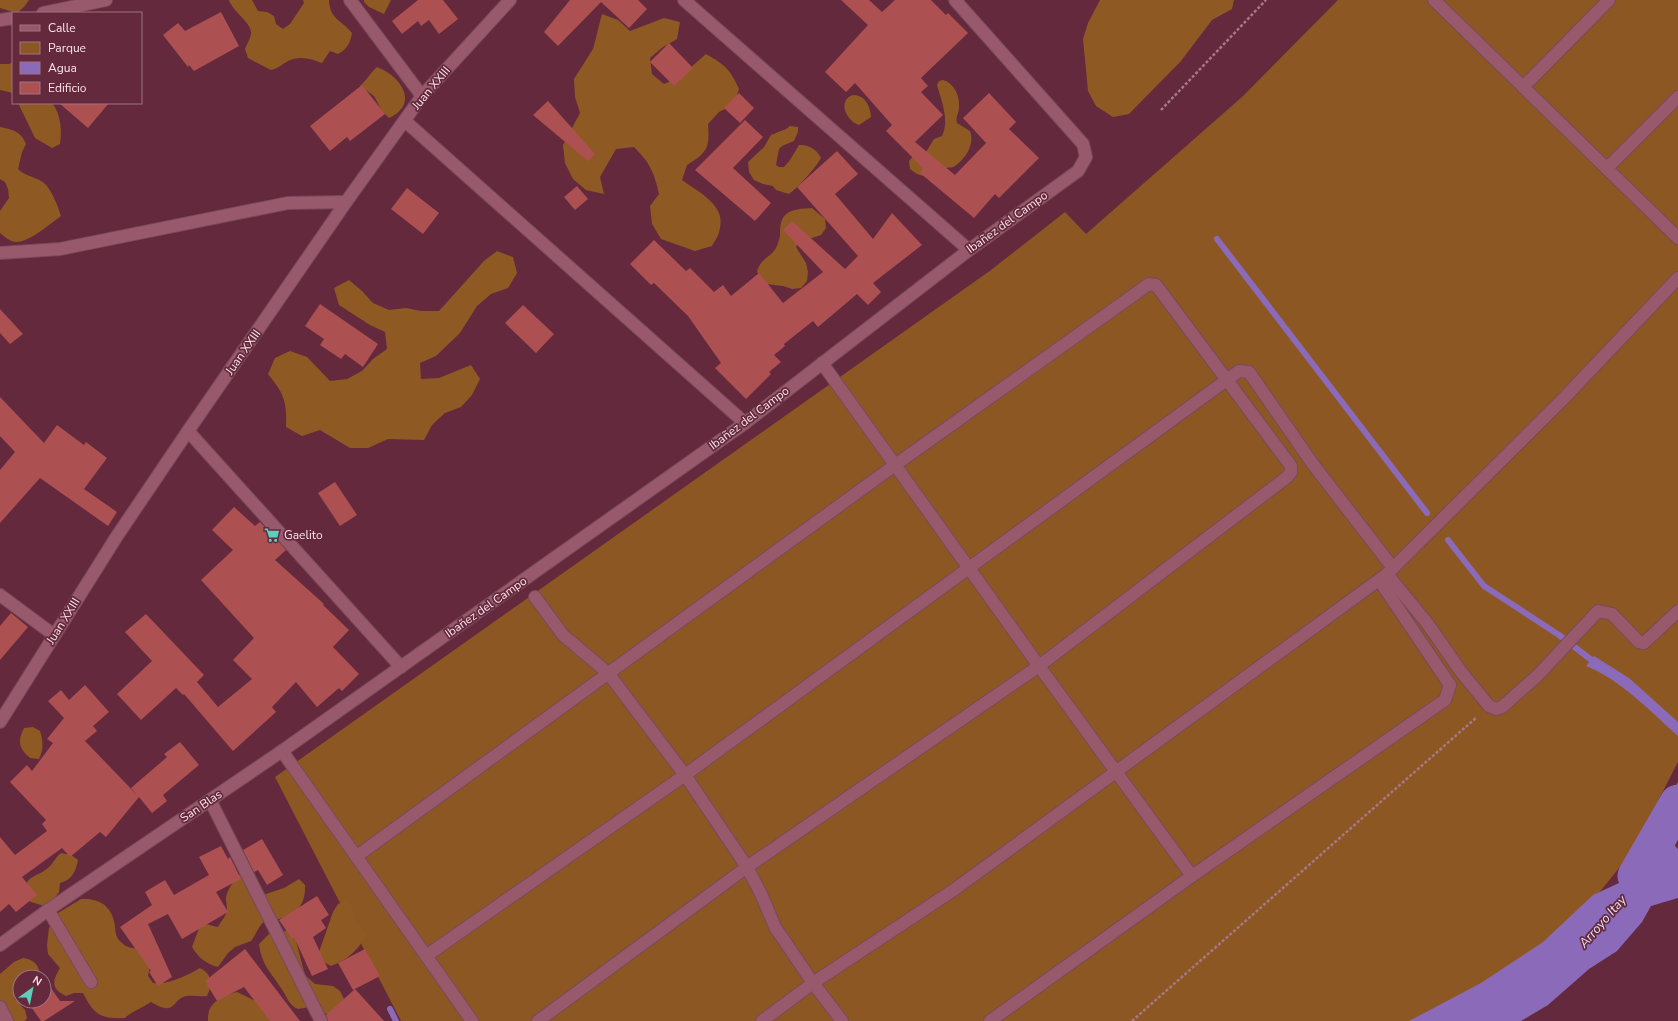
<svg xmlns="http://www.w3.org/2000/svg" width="1678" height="1021" viewBox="0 0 1678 1021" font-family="'Nunito Sans',sans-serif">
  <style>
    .green { fill: #8c5722 }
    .forest { fill: #8f5924 }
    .water { fill: #8b6aba }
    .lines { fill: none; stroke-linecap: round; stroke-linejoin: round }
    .stream { stroke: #8b6aba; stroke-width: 6 }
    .river { stroke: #8b6aba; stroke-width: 37 }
    .building { fill: #ad5051 }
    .minor-casing { stroke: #784a5b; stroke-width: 14 }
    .path { stroke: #a57987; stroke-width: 2.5; stroke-dasharray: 3 2; stroke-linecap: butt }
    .minor { stroke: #99596c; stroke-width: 12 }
    .labels { text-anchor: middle; stroke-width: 3.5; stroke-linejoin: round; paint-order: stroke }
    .street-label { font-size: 12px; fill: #fae3e8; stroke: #64293d }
    .poi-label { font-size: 12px; fill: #fae3e8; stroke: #64293d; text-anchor: start }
    .water-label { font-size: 13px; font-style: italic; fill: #e5def4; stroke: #64293d }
  </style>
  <rect width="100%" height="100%" fill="#64293d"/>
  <path class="green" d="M1338,0h340v762l-47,91 -28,35 -35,38 -124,95h-1043l-126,-244 716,-507 74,-58 21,22 156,-137z"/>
  <g class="forest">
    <path d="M0,0h29l-5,7 -7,6 -17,-5z"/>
    <path d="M229,0h23l6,11 9,1 7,4 2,8 7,5 7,-5 14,-21 -1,-3h26c1,20 12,19 23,33 -2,11 -5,16 -14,21l-8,-3 -8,12c-10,-4 -23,-8 -34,-2 -6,3 -9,7 -17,9l-23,-12 -3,-9c2,-5 5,-10 6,-15 2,-10 -19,-23 -22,-34z"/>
    <path d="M364,0h27l-7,14 -15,-7 -5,-5z"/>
    <path d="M1100,0h134l-2,9 -20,11 -31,41 -52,53 -16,3 -17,-11 -8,-15 -5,-52 5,-16z"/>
    <path d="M602,14l16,6 12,11 34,-13 16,4 -3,17 -14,8 -13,11 2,16 12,10 16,-7 26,-23c19,11 24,15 33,35l-5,15 -15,8 -11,12c2,24 -1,29 -21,41l-5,15c18,13 46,26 37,52 -1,5 -5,10 -7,14l-17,5 -34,-12 -9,-15 -2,-18 9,-12c-5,-22 -9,-31 -25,-47l-18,2 -16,28 4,17 -18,-4 -13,-11 -8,-16 -2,-18 17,-32 -5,-16 -1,-18 19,-30z"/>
    <path d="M13,62v31l-13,-3v-26h9z"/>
    <path d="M377,67c24,9 43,37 12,51l-7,-7 -8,-15 -14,-10c7,-6 10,-13 17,-19z"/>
    <path d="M943,80c11,3 17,16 16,27 0,7 -4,10 -2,16l13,8c5,13 -4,27 -15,35 -2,2 -5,1 -9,2 -5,2 -11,7 -16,10l-13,-4 -7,-5 -1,-8 5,-6 12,-3 8,-13 8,-3c8,-16 -1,-36 -5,-51l2,-4z"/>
    <path d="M853,95c13,0 17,12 18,22l-12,8c-13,-4 -22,-25 -6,-30z"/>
    <path d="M19,103h33c9,11 10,28 8,41l-8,4 -17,-10 -16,-33z"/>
    <path d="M790,126l8,1v5l-4,9 -12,5 -3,3 -3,16 3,2h5l6,-7 9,-15c9,-1 19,5 22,13 -5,9 -23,30 -32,36l-13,-4 -3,-4 -10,-2 -9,-4 -5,-8 -1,-10 16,-15 7,-12 15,-6z"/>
    <path d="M0,127c13,3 21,4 26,17l-4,8 -4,17c7,7 14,7 23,12 9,4 17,25 20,35 -11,8 -32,26 -44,26 -7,0 -12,-5 -17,-9v-22l9,-13 -1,-9 -3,-7 -5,-3z"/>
    <path d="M812,208l13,11 1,9 -5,7 -9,3 -8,-1 -8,10 10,16 2,9 -1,9 -6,7 -9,1 -9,-3 -17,-2 -6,-5 -3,-8c5,-14 13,-13 19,-23 2,-4 3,-8 4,-12 0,-5 0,-12 2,-16 5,-12 20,-11 30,-12z"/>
    <path d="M497,251l16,6 4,16 -9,15 -17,6 -14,12 -17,27 -24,23 -16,7 1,16 18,-1 32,-13 9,14 -8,16 -11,12 -16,6 -13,12 -8,15 -36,-1 -20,9h-18l-30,-18 -18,6 -16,-9c1,-26 -2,-33 -18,-53l7,-16 15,-7 17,6 23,24 17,-2 15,-8 11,-12 14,-10 -2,-17 -15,-7 -31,-20 -5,-17 15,-8 13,11 11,12 16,7 17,-2 15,3h18l45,-50z"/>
    <path d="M33,727l7,4c3,10 4,17 -1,28l-9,-1c-11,-9 -13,-17 -6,-30z"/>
    <path d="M61,853l10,2 7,5c-2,11 -6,20 -18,23l-1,9 -11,15 -17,-5 -8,-5c3,-26 14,-17 28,-32 3,-4 6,-9 10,-12z"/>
    <path d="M245,869l9,3 5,19 7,3 18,-6 15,-9 6,6c1,16 -6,28 -22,33 -5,2 -13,0 -18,3 -7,5 -9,14 -14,20l-16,6 -7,6 -10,14c-12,-3 -20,-10 -26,-20l9,-24 17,4c2,-4 6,-9 8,-13 2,-6 0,-10 0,-16 1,-10 12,-22 19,-29z"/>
    <path d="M81,899c16,-1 29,5 33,22 2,8 0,16 8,22 9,9 19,2 31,9l-5,24 5,7c15,2 33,-7 47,-15 12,6 13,16 7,28 -7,1 -14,-1 -20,0 -16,2 -9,22 -36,6 -6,4 -23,12 -26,16 -24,1 -31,-3 -42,-25h-9l-8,3c-15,-7 -14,-15 -6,-28l-12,-14 -1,-9 2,-17 9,-15z"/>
    <path d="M345,901l7,4 4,17 6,5 4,7c-6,15 -20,27 -35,32l-9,-5 -3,-9 14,-40 5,-8z"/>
    <path d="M288,931l7,6 10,38 10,9 18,2 7,5 4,8 -15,17 -14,-10 -17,3c-9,-4 -10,-10 -15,-18 -11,-18 -21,-24 -24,-47l12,-12z"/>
    <path d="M23,958c10,1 19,8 15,19h-18v18l-6,3 11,12 2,8 -2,3h-25v-47l14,-12z"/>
    <path d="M237,992l29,14 7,15h-65c0,-3 0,-7 1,-10 3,-10 18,-17 28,-19z"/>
  </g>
  <g class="water">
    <path d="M1594,656l35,22 49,44v14c-28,-25 -57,-56 -92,-70z"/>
    <path d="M1678,782v54l-17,-22z"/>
    <path d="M1657,828l21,21v49l-27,8 -9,16 -25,29 -28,18 -41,36 -27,16h-112l72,-38 62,-41 50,-47 28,-13z"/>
  </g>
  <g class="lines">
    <g class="stream">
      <path d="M1217,239l210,274"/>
      <path d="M1448,540l36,46 75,49 39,30"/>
      <path d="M390,1009l6,12"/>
    </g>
    <path class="river" d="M1636,876l42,-73"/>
  </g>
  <g class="building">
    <path d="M418,0h25l15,19 -19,15 -10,-14 -8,6 -3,-5 -16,13 -10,-13z"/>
    <path d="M570,0h68l9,9 -18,19 -28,-26 -43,44 -14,-14z"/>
    <path d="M841,0h28l13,12 13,-12h36l15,15 2,-2 20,20 -47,45 7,8 -7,6 22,23 -28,27 40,33 31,-32 -23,-25 26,-25 27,29 -7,7 30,29 -40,40 -4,-4 -21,24 -54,-45 3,-5 -37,-37 6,-6 -37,-42 -9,9 -21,-20 43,-47z"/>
    <path d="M221,12l18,34 -45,25 -5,-6 -1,2 -25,-32 15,-12 7,8z"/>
    <path d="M669,43l24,25 -19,18 -24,-24z"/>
    <path d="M362,85l23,29 -35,27 -3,-4 -17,14 -20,-25z"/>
    <path d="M739,93l15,15 -14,15 -16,-15z"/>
    <path d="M548,101l47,53 -7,7 -55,-46z"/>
    <path d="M59,103h50l-21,25z"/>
    <path d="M745,120l18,17 -30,31 38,35 -16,18 -60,-51z"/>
    <path d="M837,151l21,23 -23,20 38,45 19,-26 30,32 -49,38 8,9 -13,13 -11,-11 -39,33 -5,-6 -29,23 1,2 -11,9 7,7 -12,10 2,2 -25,25 -31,-31 6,-5 -33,-47 -34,-33 -3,2 -21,-21 24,-24 32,31 4,-3 24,24 9,-7 8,11 28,-23 24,30 40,-31 -40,-42 9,-9 53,48 13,-13 -61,-69z"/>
    <path d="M577,186l11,13 -13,11 -11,-13z"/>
    <path d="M407,188l32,25 -16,21 -32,-25z"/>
    <path d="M320,304l58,40 -15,23 -18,-13 -4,5 -21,-14 4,-6 -19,-13z"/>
    <path d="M523,305l31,29 -18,19 -31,-30z"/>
    <path d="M0,309l23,25 -13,10 -10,-11z"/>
    <path d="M0,397l44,46 13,-18 27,20 2,-3 21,16 -23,31 33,23 -9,14 -68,-48 -40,45v-53l15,-18 -15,-16z"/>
    <path d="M335,482l22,33 -17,11 -22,-33z"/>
    <path d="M234,507l21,19 5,-4 26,28 -11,10 49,44 -1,1 26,25 -16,17 26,27 -17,17 -3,-3 -22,19 -21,-25 -24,25 4,5 -43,39 -49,-57 -1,1 -7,-7 -35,32 -24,-26 35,-33 -27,-29 21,-18 58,61 -7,7 21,25 34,-28 -19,-19 21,-22 -53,-58 32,-30 -21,-20z"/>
    <path d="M11,613l17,14 -28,33v-34z"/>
    <path d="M85,685l24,27 -16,14 4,5 -12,10 52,54 -6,-7 36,-31 -3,-3 16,-12 19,23 -36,30 4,6 -15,12 -13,-16 -33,40 -6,-5 -30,25 -8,-9 -40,29 15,18 -21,17 -7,-8 -9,8v-75l15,18 32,-24 -5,-7 4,-4 -36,-38 17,-17 5,6 21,-28 -6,-4 17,-21 -16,-17 13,-11 8,10z"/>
    <path d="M262,839l21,36 -16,10 -9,-15 -4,2 -11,-22z"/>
    <path d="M221,846l7,13 2,-2 11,22 -25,13 12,20 -46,27 -14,-25 -20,10 24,53 -14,9 -9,-14 2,-1 -31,-44 32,-22 -7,-13 20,-12 9,15 35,-20 -10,-18z"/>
    <path d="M317,896l12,19 -8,5 5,8 -13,9 15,32 -16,7 -18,-39 -2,2 -13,-19z"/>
    <path d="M245,949l55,72h-30l-26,-34 -27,14 -12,-20z"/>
    <path d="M365,949l15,27 -27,14 -15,-27z"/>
    <path d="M44,978l16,23h15l-31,20h-3l-14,-20h17z"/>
    <path d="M355,989l29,32h-56l-2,-6z"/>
  </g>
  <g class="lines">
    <g class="minor-casing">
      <g id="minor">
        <path d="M350,0l72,96"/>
        <path d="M684,0l285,250"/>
        <path d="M1434,0l244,238"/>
        <path d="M43,13l63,-13"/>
        <path d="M0,20l13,-2"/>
        <path d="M1523,87l86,-87"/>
        <path d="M405,121l340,302"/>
        <path d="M1607,168l71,-71"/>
        <path d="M0,253l60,-4 228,-46 58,-1"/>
        <path d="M822,363l217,303 153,210"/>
        <path d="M188,431l213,236"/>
        <path d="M1387,574l40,49 35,50 27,33 7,3 6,-2 36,-32 60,-64 14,3 27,28 5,1 34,-32"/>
        <path d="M0,595l54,40"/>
        <path d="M535,597l28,38 45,38 77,102 62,92 15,29 13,31 38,56 29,38"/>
        <path d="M0,722l117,-186 71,-105 158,-229 76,-106 88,-96"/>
        <path d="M282,751l190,270"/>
        <path d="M210,800l111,221"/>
        <path d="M357,856l538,-391 254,-181 7,1 135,181v6l-4,5 -248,189 -292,201 -209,154"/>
        <path d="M48,910l43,72"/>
        <path d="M0,945l48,-35 234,-159 463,-328 224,-173 109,-79 8,-14 -3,-13 -128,-144"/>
        <path d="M426,956l259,-181 554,-404 10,1 63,91 81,105"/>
        <path d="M0,1007l7,14"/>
        <path d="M762,1021l51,-38 142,-94 432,-315 177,-176 114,-120"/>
        <path d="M990,1021l202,-145 253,-176 5,-15 -71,-105"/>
      </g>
    </g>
    <g class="path">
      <path d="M1161,110l105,-110"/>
      <path d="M1132,1021l345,-304"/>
    </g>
    <use href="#minor" class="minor"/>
  </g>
  <defs>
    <g id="supermarket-bare" transform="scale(1.2)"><path d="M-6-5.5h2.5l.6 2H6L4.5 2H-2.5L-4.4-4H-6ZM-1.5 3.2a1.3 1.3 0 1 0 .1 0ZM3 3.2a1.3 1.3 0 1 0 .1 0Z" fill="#5bcebc" stroke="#64293d" stroke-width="2.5" paint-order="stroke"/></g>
  </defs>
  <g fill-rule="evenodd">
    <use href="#supermarket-bare" x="272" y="535"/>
  </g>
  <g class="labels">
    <g class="street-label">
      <text transform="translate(431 88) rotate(-50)" y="4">Juan XXIII</text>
      <text transform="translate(1007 222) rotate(-36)" y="4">Ibañez del Campo</text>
      <text transform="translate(243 352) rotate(-55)" y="4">Juan XXIII</text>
      <text transform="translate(749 418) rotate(-37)" y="4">Ibañez del Campo</text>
      <text transform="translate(486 607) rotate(-35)" y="4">Ibañez del Campo</text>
      <text transform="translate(63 621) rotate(-58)" y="4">Juan XXIII</text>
      <text transform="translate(201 806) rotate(-34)" y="4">San Blas</text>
    </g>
    <g class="poi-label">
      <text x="284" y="539">Gaelito</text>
    </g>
    <g class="water-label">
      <text transform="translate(1602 921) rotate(-49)" y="5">Arroyo Itay</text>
    </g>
  </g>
  <rect x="12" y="12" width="130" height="92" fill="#64293d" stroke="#a07381"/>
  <rect x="20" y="25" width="20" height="6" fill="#99596c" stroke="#a07381"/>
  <text x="48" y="32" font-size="12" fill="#fae3e8">Calle</text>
  <rect x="20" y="42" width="20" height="12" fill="#8c5722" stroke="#a07381"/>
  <text x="48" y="52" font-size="12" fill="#fae3e8">Parque</text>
  <rect x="20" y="62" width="20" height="12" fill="#8b6aba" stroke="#a07381"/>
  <text x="48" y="72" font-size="12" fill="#fae3e8">Agua</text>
  <rect x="20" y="82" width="20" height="12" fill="#ad5051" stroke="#a07381"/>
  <text x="48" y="92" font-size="12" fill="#fae3e8">Edificio</text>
  <g transform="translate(32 989) rotate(33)"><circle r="19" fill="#64293d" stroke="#a07381"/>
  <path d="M0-3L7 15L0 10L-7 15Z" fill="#5bcebc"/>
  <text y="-6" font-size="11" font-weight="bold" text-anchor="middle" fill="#fae3e8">N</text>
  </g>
</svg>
